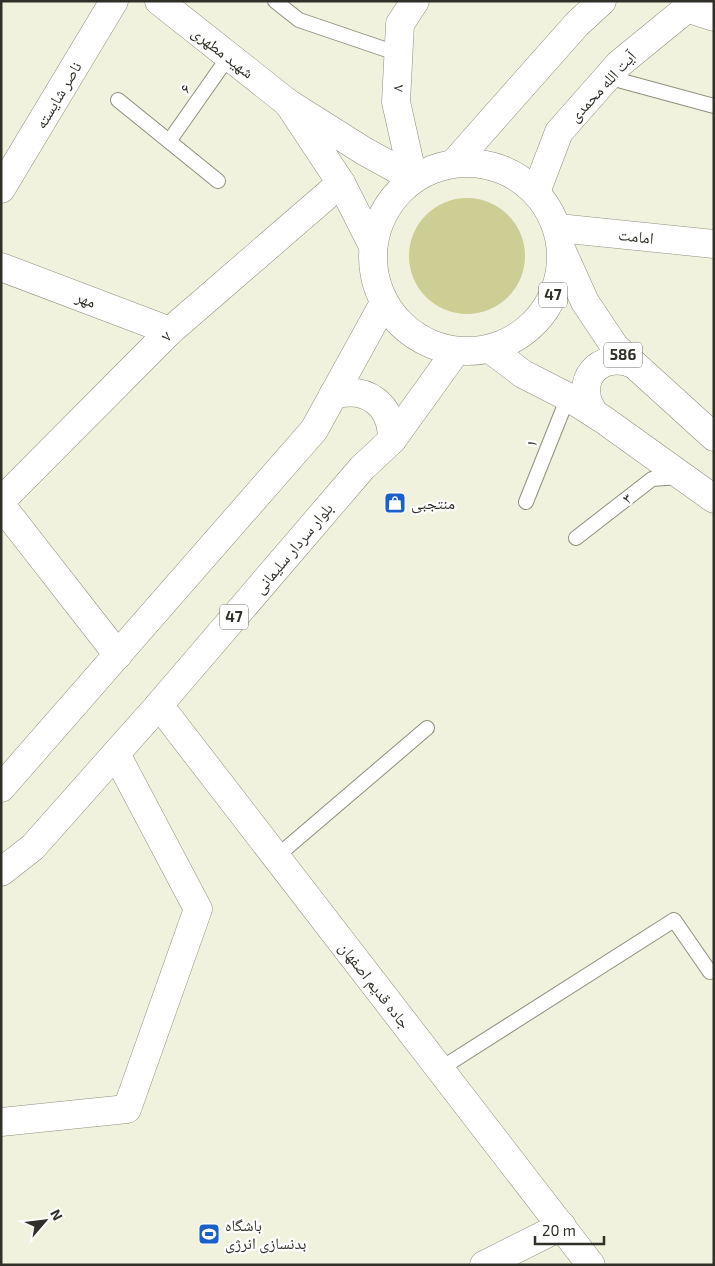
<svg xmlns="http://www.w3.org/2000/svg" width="715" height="1266" viewBox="0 0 715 1266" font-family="'Exo 2','Noto Naskh Arabic',sans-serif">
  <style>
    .green { fill: #ccce94 }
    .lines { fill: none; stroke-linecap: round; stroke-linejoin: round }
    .lane-casing { stroke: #8f8f7d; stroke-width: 16 }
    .street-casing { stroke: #8f8f7d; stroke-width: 29 }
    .secondary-casing { stroke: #8f8f7d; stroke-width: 29 }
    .highway-casing { stroke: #8f8f7d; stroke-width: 29 }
    .lane { stroke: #fff; stroke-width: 14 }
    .street { stroke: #fff; stroke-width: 28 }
    .secondary { stroke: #fff; stroke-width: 28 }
    .highway { stroke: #fff; stroke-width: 28 }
    .labels { text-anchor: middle; stroke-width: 4.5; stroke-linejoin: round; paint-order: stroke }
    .shield { fill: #fff; stroke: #6e6e68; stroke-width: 1 }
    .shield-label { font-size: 15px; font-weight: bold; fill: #303028 }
    .street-label { font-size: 16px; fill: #303028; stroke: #fff }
    .poi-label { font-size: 16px; fill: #303028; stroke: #fff; text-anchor: start }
  </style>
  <rect width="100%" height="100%" fill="#f1f2de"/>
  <circle class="green" cx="467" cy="256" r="58"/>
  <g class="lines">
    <g class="lane-casing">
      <g id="lane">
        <path d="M275,1l24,19 100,34"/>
        <path d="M607,77l107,29"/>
        <path d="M118,100l100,81"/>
        <path d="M170,140l59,-84"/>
        <path d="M526,502l42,-105"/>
        <path d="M576,538l76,-59 27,-2"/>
        <path d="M276,857l151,-129"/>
        <path d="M440,1069l234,-149 36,52"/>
      </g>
    </g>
    <g class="street-casing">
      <g id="street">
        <path d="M686,8l28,9"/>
        <path d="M413,178l-17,-76 4,-78 15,-23"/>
        <path d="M1,189l113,-188"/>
        <path d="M1,267l169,64"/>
        <path d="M1,501l169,-170 171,-148"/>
        <path d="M1,505l117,150"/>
        <path d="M1,1122l126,-13 71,-200 -82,-155"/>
        <path d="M484,1265l78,-39"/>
      </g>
    </g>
    <g class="secondary-casing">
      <g id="secondary">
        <path d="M159,1l129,102"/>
        <path d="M558,228l156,16"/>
        <path d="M373,246l-32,-63 -53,-80 76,48 49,27"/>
        <path d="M159,705l432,560"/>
      </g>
    </g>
    <g class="highway-casing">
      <g id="highway">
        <circle cx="467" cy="257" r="94"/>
        <path d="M454,163l123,-139 25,-23"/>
        <path d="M536,192l23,-60 60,-68 77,-63"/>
        <path d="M562,251l23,51 30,45 99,90"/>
        <path d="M490,349l33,25 45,23 36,23 110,79"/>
        <path d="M333,395c34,-9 59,9 59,45"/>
        <path d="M594,413c-22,-31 5,-63 39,-49"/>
        <path d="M1,788l313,-358 70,-127"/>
        <path d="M1,872l32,-25 126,-142 203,-237 30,-28 64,-89"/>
      </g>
    </g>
    <use href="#lane" class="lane"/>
    <use href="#street" class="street"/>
    <use href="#secondary" class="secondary"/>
    <use href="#highway" class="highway"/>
  </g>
  <defs>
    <g id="shop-square" transform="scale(1.125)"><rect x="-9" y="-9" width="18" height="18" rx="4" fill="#1a60cb" stroke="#fff"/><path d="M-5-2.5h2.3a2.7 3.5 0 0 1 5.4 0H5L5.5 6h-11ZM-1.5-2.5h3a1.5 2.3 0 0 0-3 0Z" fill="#fff"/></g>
    <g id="stadium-square" transform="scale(1.125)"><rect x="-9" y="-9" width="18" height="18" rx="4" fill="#1a60cb" stroke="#fff"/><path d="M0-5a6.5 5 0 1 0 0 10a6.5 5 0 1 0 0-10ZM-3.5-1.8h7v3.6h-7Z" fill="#fff"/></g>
  </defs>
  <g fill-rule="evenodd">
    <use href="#shop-square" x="395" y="503"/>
    <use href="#stadium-square" x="209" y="1234"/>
  </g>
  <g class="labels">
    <g class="shield">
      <rect x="539" y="282.5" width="28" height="25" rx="4"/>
      <rect x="604" y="342.5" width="38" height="25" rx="4"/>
      <rect x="220" y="604.5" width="28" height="25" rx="4"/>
    </g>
    <g class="shield-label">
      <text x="553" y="300">47</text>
      <text x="623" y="360">586</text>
      <text x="234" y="622">47</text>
    </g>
    <g class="street-label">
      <text transform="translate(223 52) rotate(38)" y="6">شهید مطهری</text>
      <text transform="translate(602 86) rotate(-47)" y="6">آیت الله محمدی</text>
      <text transform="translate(185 88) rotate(-55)" y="6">۶</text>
      <text transform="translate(397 88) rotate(-87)" y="6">۸</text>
      <text transform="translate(58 95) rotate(-59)" y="6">ناصر شایسته</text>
      <text transform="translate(636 236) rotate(6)" y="6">امامت</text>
      <text transform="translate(86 299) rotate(21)" y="6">مهر</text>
      <text transform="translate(166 336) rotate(-44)" y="6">۷</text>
      <text transform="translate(531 443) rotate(-69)" y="6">۱</text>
      <text transform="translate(627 498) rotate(-38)" y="6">۳</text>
      <text transform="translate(293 548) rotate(-50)" y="6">بلوار سردار سلیمانی</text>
      <text transform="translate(375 985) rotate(52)" y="6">جاده قدیم اصفهان</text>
    </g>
    <g class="poi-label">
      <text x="411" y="509">منتجبی</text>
      <text x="225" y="1231">باشگاه<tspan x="225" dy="18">بدنسازی انرژی</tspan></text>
    </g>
  </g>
  <rect width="715" height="1266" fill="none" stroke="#303028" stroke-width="5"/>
  <g transform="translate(45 1221) rotate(62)" stroke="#ffffff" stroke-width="4" paint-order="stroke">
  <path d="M0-4L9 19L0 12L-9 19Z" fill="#303028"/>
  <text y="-8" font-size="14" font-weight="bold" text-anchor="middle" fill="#303028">N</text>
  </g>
  <path d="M535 1236v8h69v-8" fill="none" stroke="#303028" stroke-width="2.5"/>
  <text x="542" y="1236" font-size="15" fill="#303028" stroke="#ffffff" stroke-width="4" paint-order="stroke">20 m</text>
</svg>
